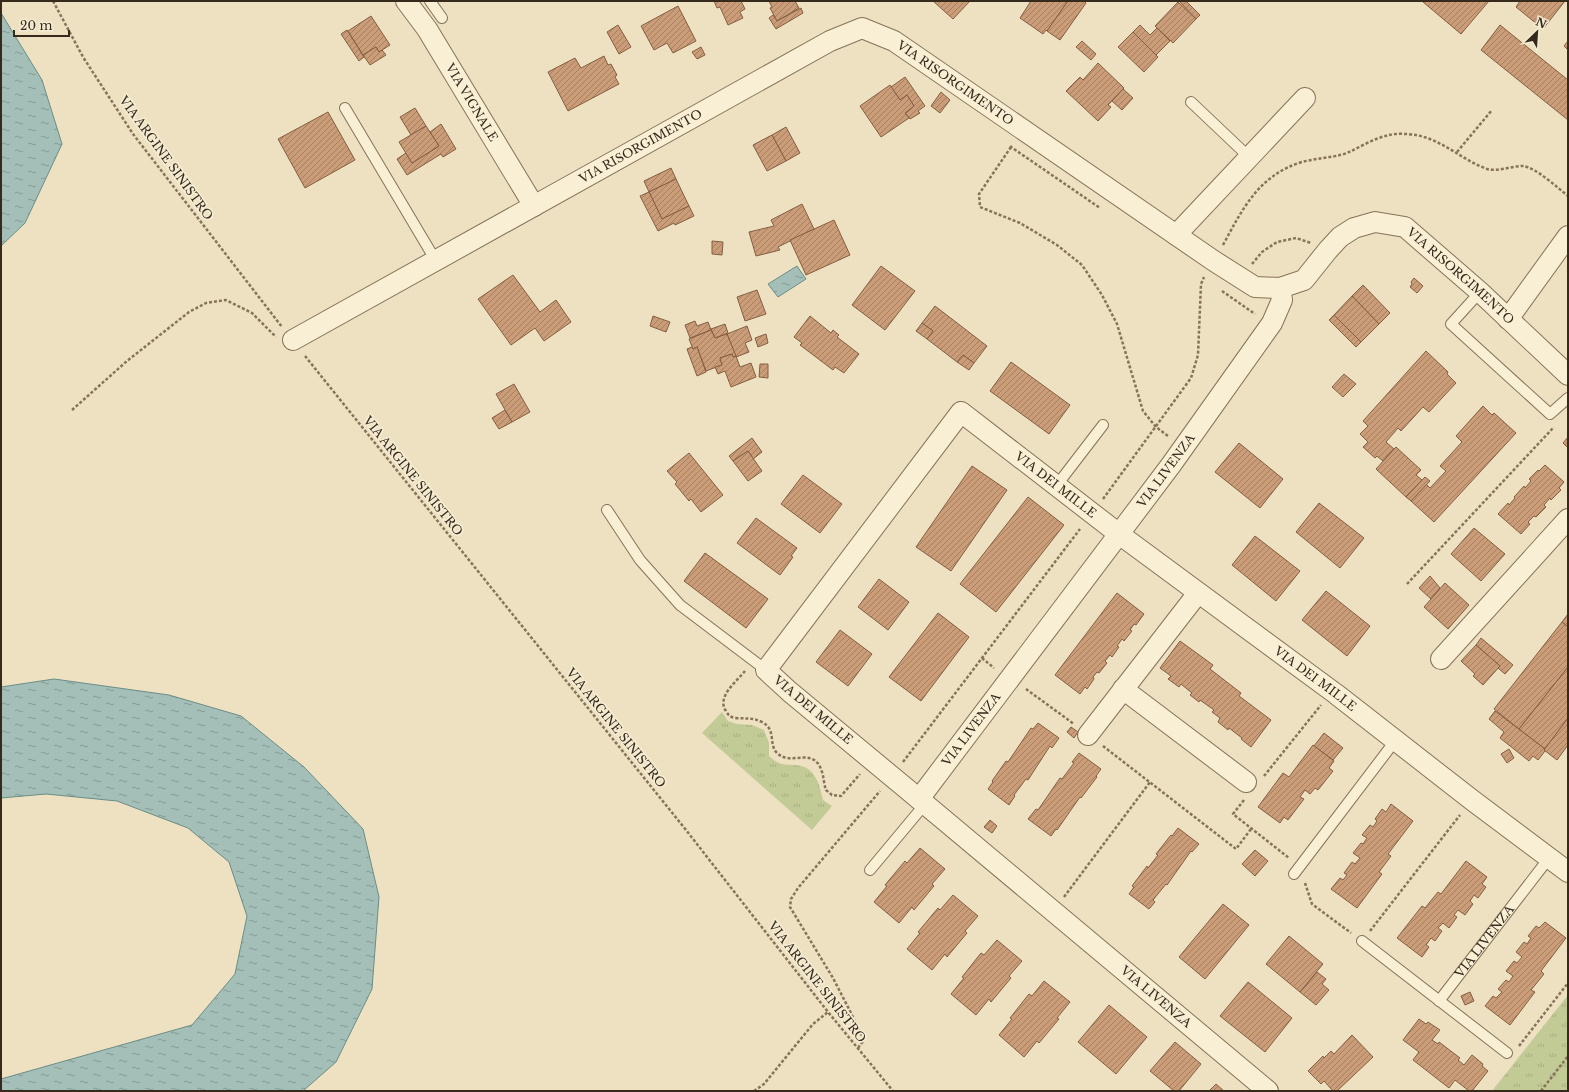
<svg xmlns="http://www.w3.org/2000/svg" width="1569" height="1092" viewBox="0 0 1569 1092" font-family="'Libre Baskerville',serif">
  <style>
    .park { fill: url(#park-tufts) }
    .water { fill: url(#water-ripples); stroke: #6b8d86 }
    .building { fill: url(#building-hatch); stroke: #845e40 }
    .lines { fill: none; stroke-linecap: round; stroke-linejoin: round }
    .lane-casing { stroke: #867359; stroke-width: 12 }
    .street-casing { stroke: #867359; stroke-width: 22 }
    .path { stroke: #867359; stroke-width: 2.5; stroke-dasharray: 3 2; stroke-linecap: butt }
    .lane { stroke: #f8efd4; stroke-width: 10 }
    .street { stroke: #f8efd4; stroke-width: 20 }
    .labels { text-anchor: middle; stroke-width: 3.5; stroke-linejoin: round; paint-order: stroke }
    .street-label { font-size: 12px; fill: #362a1d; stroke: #f4ebd1 }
  </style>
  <defs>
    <pattern id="park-tufts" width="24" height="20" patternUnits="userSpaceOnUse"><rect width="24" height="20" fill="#c2ca96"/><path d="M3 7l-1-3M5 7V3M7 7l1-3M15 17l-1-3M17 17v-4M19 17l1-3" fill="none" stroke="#a7ae81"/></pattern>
    <pattern id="water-ripples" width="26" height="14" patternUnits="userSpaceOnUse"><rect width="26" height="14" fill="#a4bfb8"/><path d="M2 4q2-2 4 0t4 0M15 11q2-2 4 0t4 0" fill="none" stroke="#869b95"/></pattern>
    <pattern id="building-hatch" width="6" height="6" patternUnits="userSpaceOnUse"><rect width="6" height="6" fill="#ca9d78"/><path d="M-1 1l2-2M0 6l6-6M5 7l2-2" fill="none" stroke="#a58062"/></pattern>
  </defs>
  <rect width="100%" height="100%" fill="#ede1c1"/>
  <g class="park">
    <path d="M722,712l6,9 9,3 15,1 12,5 5,13v13c13,12 17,7 32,10 15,3 19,21 22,34l9,6 -20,24 -110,-97z"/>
    <path d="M1568,995v96h-76z"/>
  </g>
  <g class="water">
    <path d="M1,13l41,67 20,64 -37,79 -24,23z"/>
    <path d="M797,266l9,13 -28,18 -10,-13z"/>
    <path d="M54,679l115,16 72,21 63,51 59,62 16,68 -7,92 -36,73 -33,29h-302v-12l191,-54 43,-51 12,-58 -18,-54 -41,-34 -71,-27 -71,-7 -45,4v-111z"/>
  </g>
  <g class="building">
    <path d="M714,1h27l4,8 -5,3 3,6 -15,7 -8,-18 -3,1z"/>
    <path d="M769,1h26l4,7 -22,13 -7,-13 2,-1z"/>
    <path d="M933,1h37l-17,18z"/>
    <path d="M1031,1h37l-21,30 -1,-1 -3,4 -23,-16z"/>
    <path d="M1068,1h16l2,2 -26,37 -13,-9z"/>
    <path d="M1179,1h7l14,14 -4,4z"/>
    <path d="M1424,1h65l-28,33 -38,-32z"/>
    <path d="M1520,1h45l-22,28 -27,-22z"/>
    <path d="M1178,2l18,17 -23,24 -18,-17z"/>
    <path d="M678,6l18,35 -23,12 -6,-10 -13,7 -13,-24z"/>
    <path d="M801,8l2,5 -27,16 -7,-11 4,-3 4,6z"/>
    <path d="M371,16l19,29 -11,7 -3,-5 -13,8 -15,-24z"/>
    <path d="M618,25l13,22 -12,7 -12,-22z"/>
    <path d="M1140,25l10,10 7,-7 13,13 -14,14 -23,-23z"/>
    <path d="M1500,25l68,55v40l-87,-70z"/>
    <path d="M347,30l17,27 -5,4 -18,-27z"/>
    <path d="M1133,32l25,25 -14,15 -26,-25z"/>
    <path d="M1082,41l14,13 -5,6 -15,-13z"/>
    <path d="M1568,41v9l-4,-4z"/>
    <path d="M376,47l3,5 3,-2 4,5 -16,10 -7,-10z"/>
    <path d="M701,47l4,8 -8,4 -5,-7z"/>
    <path d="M604,56l4,9 3,-1 6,11 -2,2 4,7 -51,27 -20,-39 27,-14 6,10z"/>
    <path d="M1098,63l26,25 -16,17 3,2 -13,14 -32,-30 14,-14 3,3z"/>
    <path d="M905,77l20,29 -7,5 2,2 -10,6 -5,-6 9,-7 -7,-11 -7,5 -9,-13z"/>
    <path d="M890,85l10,15 7,-5 7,11 -9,7 4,5 -28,19 -21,-31z"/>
    <path d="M1123,89l10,9 -11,12 -10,-9z"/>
    <path d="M941,92l9,8 -10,13 -9,-7z"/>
    <path d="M415,108l11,18 -15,9 -11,-18z"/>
    <path d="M328,112l27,48 -50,28 -27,-49z"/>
    <path d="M441,124l15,25 -13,8 -2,-3 -34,21 -10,-16 9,-6 6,10 27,-17 -9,-14z"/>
    <path d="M426,126l13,20 -27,17 -13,-21z"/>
    <path d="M786,127l14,26 -14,8 -14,-26z"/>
    <path d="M772,135l14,26 -19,10 -14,-26z"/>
    <path d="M671,168l5,11 -27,13 -5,-11z"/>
    <path d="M676,179l13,27 -27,13 -13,-27z"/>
    <path d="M649,192l13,27 27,-13 5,10 -19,9 -1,-2 -16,8 -18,-35z"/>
    <path d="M802,204l12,25 -36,18 2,3 -24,6 -7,-24 25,-6 -3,-6z"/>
    <path d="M834,220l16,35 -44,20 -16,-35z"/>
    <path d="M712,241l11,1 -1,13 -10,-1z"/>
    <path d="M881,266l34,25 -30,39 -33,-25z"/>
    <path d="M513,275l27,37 16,-12 15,22 -27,19 -9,-13 -24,17 -33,-46z"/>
    <path d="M1414,278l9,8 -6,7 -7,-6 2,-3 -1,-2z"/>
    <path d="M1363,285l27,28 -11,11 -27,-28z"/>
    <path d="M757,290l9,24 -21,7 -8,-24z"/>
    <path d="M1352,296l27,28 -18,18 -27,-27z"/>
    <path d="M935,306l52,40 -13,17 -11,-8 -6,7 -30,-23 6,-8 -11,-8z"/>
    <path d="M1334,315l27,27 -5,5 -27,-27z"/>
    <path d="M653,316l17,6 -4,10 -16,-6z"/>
    <path d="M810,316l21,17 2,-3 6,5 -2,2 22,17 -15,19 -9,-6 -2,3 -33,-25 2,-2 -8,-6z"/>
    <path d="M695,321l2,5 11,-4 3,8 -21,8 -5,-13z"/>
    <path d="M922,323l11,8 -6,8 -11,-8z"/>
    <path d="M725,324l3,9 -13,5 -4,-9z"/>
    <path d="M747,326l5,14 -7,3 4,9 -13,5 -9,-23z"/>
    <path d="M711,330l4,8 12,-4 9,22 -3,1 -1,-3 -12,4 2,7 -16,6 -9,-24 -4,2 -4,-10z"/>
    <path d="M766,334l2,9 -10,4 -3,-9z"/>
    <path d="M692,347l1,2 4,-2 9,25 -9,4 -10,-27z"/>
    <path d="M1426,351l22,21 -1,2 9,9 -27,29 -6,-5 -22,24 -3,-3 -12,14 8,7 -11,12 -6,-5 -2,2 -12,-11 5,-5 -8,-8 8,-8 -5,-5z"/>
    <path d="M732,354l1,3 3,-1 4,11 11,-4 5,14 -25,10 -6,-16 -7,3 -3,-7 7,-2 -2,-7z"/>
    <path d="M963,355l11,8 -5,7 -12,-8z"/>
    <path d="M1011,362l59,43 -21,29 -59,-43z"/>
    <path d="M760,364h8v14l-9,-1z"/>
    <path d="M1344,374l12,10 -13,13 -11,-10z"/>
    <path d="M514,384l16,28 -18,10 -16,-28z"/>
    <path d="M1483,406l9,9 2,-2 22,20 -82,89 -23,-21 15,-17 4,4 16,-17 -6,-5 22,-24 -6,-6z"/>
    <path d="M505,410l7,12 -13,7 -7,-11z"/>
    <path d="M1568,437v11l-5,-5z"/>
    <path d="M752,438l10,14 -9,7 -5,-8 -15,10 -4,-5z"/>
    <path d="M1239,443l44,36 -23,29 -45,-36z"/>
    <path d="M1396,447l25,23 -5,5 6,5 -16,17 -30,-28z"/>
    <path d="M748,451l14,20 -14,10 -15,-20z"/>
    <path d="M689,453l34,42 -22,17 -10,-13 -2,2 -14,-17 2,-2 -10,-11z"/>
    <path d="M1545,465l19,17 -5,6 2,2 -10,10 -1,-2 -6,7 2,2 -10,10 -2,-1 -6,6 2,2 -9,10 -23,-20 10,-11 1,2 6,-7 -1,-1 10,-11 1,2 6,-7 -2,-2 9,-9 1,1z"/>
    <path d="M972,466l35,24 -56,81 -35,-24z"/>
    <path d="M803,475l39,29 -22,29 -39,-29z"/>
    <path d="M1425,477l5,4 -19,20 -5,-4z"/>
    <path d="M1028,497l36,28 -68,87 -36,-28z"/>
    <path d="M1319,503l45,35 -24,30 -44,-36z"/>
    <path d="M756,518l41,30 -6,8 2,1 -13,18 -43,-32z"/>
    <path d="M1474,528l31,26 -24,27 -30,-27z"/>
    <path d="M1255,536l45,35 -24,30 -44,-36z"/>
    <path d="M705,553l63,46 -22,29 -62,-47z"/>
    <path d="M1430,576l10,12 -9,11 -12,-11z"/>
    <path d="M879,579l30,23 -21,28 -30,-23z"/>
    <path d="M1445,583l24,22 -21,24 -24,-22z"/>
    <path d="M1326,591l44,35 -23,30 -45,-36z"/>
    <path d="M1117,593l27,21 -8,11 -2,-1 -4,6 2,1 -8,10 -2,-2 -5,7 2,1 -7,10 -2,-2 -5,6 2,2 -8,10 -2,-1 -4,5 1,2 -7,10 -2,-2 -5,7 -25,-19z"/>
    <path d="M938,613l31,24 -48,64 -32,-24z"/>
    <path d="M1568,614v13l-6,-5z"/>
    <path d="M1562,622l6,5v40l-49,62 -25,-20z"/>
    <path d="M840,630l32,24 -24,32 -32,-24z"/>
    <path d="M1481,638l32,27 -8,9 -7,-6 2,-2 -24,-21z"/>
    <path d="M1180,641l33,24 -3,4 31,24 -2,3 32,24 -20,27 -10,-8 1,-1 -13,-10 -1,2 -10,-8 2,-4 -8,-6 2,-2 -14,-10 -1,2 -9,-7 2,-2 -11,-9 -2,3 -11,-8 3,-3 -11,-8z"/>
    <path d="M1476,645l24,21 -17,19 -10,-9 2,-2 -14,-13z"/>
    <path d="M1568,667v51l-23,31 -26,-20z"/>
    <path d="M1495,711l50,38v2l-7,9 -5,-4 -4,5 -29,-23 4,-6 -15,-13z"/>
    <path d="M1568,718v27l-11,15 -13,-10z"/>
    <path d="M1038,723l21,15 -7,10 -2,-2 -22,34 -2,-1 -12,16 1,1 -6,9 -21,-16 5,-7 -1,-1 14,-20 2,1 23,-34 2,1z"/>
    <path d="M1071,727l7,5 -4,6 -7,-6z"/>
    <path d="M1324,733l19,15 -10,12 -19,-14z"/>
    <path d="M1313,745l21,16 -5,7 4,3 -15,19 -3,-2 -5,6 -5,-4 -5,7 4,2 -16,21 -4,-3 -4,6 -22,-16 25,-34 6,4z"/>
    <path d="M1509,749l5,9 -7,5 -6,-9z"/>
    <path d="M1079,753l22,16 -5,7 1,1 -16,21 -1,-1 -23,33 -1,-1 -5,7 -23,-17 8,-10 2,1 22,-32 2,1 12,-16 -2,-1z"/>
    <path d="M1391,804l22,17 -25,33 3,2 -12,16 3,2 -25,34 -26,-19 9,-11 3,2 4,-5 -3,-2 8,-11 3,2 5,-6 -7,-5 8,-10 2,1 4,-6 -5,-3 8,-10 3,2 4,-6 -2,-2 7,-10 4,3z"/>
    <path d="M990,820l7,6 -5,7 -8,-6z"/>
    <path d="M1178,828l21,16 -7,8 -1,-1 -24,34 -1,-1 -13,16 2,2 -6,7 -20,-15 5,-7 -2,-1 15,-20 1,2 10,-13 -2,-1 15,-19 1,1z"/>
    <path d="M920,848l25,21 -13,15 2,2 -20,24 -2,-3 -13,16 -25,-21 13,-16 -2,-1 20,-24 2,2z"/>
    <path d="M1255,850l13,11 -13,15 -13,-12z"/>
    <path d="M1466,861l21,16 -5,7 4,3 -8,11 -4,-3 -4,6 3,3 -8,11 -7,-5 -4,5 3,2 -8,11 -6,-5 -5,5 4,3 -7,10 -4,-3 -5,7 3,2 -7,10 -25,-19 25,-32 3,2 13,-16 3,2z"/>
    <path d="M953,895l25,21 -13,15 2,2 -20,24 -2,-3 -13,16 -25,-21 13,-16 -2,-1 20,-24 2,2z"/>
    <path d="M1223,904l26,21 -44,54 -26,-22z"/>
    <path d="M1545,922l21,16 -25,33 3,3 -13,16 4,2 -25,33 -25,-19 8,-10 3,2 6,-6 -4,-3 8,-9 3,2 4,-6 -7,-5 8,-10 3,2 5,-6 -6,-5 8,-10 3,2 4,-6 -3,-2 8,-10 3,2z"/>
    <path d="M1289,936l34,28 -23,28 -34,-28z"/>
    <path d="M997,940l25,21 -13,15 2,2 -20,24 -2,-3 -13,16 -25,-21 13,-16 -2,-1 19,-24 3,2z"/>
    <path d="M1317,972l9,7 -4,5 7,6 -13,15 -16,-13z"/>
    <path d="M1044,981l26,21 -13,16 2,1 -20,24 -2,-2 -13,16 -25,-22 13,-16 -2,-1 19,-24 3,2z"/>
    <path d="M1248,982l44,36 -27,34 -45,-36z"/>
    <path d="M1470,992l4,9 -9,4 -4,-9z"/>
    <path d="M1109,1005l38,32 -31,37 -38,-32z"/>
    <path d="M1419,1019l7,5 2,-2 12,8 -8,10 6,4 1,-2 21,16 -2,2 6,5 8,-10 11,9 -1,2 6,5 -16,20h-3l-14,-11 -6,8 -36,-28 6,-8 -16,-12z"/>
    <path d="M1352,1035l21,22 -36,34h-4l-9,-10 -3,3 -13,-13 15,-15 1,2 7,-7 3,3z"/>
    <path d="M1175,1042l26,22 -22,27h-5l-24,-20z"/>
    <path d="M1216,1084l8,7h-15z"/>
  </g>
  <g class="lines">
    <g class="lane-casing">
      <g id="lane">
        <path d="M430,1l12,17"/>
        <path d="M1191,102l58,55"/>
        <path d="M345,108l91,153"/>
        <path d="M1480,292l-29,32 99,90 18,-16"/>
        <path d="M1057,485l46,-60"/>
        <path d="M607,510l33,50 40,45 86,65"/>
        <path d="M870,870l55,-66"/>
        <path d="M1294,874l101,-133"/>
        <path d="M1362,941l145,112"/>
        <path id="s1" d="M1439,1001l110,-143"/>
      </g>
    </g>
    <g class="street-casing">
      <g id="street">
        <path id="s2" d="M406,1l21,28 107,177"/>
        <path d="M1176,235l129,-137"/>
        <path d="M1508,319l60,-83"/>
        <path id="s3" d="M293,340l537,-299 32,-13 32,13 320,220 41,26 25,1 24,-8 24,-30 12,-13 14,-9 21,-6 30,5 75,65 88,83"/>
        <path d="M1441,659l127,-140"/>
        <path d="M1123,689l123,93"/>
        <path d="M1088,735l110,-142"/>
        <path id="s4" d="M919,799l-129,-107 -24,-22 195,-258 158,122 217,160 136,106 96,72"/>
        <path id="s5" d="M1268,1091l-349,-292 252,-334 101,-142 10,-23 -2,-12"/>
      </g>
    </g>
    <g class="path">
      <path d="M53,1l30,56 50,77 149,193"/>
      <path d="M1012,146l-1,1 89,61"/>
      <path d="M1011,147l-32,47 1,13 40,16 37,22 25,20 20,30 15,29 26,87 13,16 12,9"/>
      <path d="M1457,152l35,-42"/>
      <path d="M1223,245c20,-37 36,-70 79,-83 15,-4 30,-4 45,-9 13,-6 28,-15 42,-18 7,-2 20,-1 27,0 27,5 46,25 71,34 11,3 24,-3 36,-3 12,1 35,22 45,30"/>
      <path d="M1252,264l10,-12 15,-10 19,-4 15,5"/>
      <path d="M1222,291l33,23"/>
      <path d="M305,356l381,474 142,182 65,79"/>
      <path d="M72,410l55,-49 62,-49 17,-9 20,-3 26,13 24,24"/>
      <path d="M1103,499l88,-121 7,-23 3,-71 3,-7"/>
      <path d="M1407,584l147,-157"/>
      <path d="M982,658l12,10"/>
      <path d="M745,671c-8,10 -29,26 -19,40 2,4 4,6 9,7 10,1 17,-1 27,4 15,8 6,22 15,31 14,14 37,-8 45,19 2,6 2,13 4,18l6,5 9,1 19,-22"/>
      <path d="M1026,689l48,35"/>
      <path d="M1103,746l133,103 15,-20"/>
      <path d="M903,762l177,-233"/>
      <path d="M1264,776l57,-71"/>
      <path d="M1244,800l-11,14 56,44"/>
      <path d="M1305,883l7,21 39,29"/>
      <path d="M1064,897l86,-115"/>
      <path d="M1370,931l90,-116"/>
      <path d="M1519,1046l49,-63"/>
      <path d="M858,1048l6,-8 -14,-29 -17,-33 -43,-71 1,-8 7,-11 82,-97"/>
      <path d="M754,1091l10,-7 49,-60 15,-12"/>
      <path d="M1541,1091l27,-35"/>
    </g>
    <use href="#lane" class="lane"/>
    <use href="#street" class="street"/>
  </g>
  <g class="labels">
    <g class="street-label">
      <text dy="4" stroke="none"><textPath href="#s3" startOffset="758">VIA RISORGIMENTO</textPath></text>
      <text dy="4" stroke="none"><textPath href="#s2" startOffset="121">VIA VIGNALE</textPath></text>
      <text dy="4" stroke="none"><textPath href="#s3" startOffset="398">VIA RISORGIMENTO</textPath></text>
      <text transform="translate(166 158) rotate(54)" y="4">VIA ARGINE SINISTRO</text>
      <text dy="4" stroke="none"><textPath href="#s3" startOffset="1370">VIA RISORGIMENTO</textPath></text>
      <text dy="4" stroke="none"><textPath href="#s5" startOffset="866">VIA LIVENZA</textPath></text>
      <text transform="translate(413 476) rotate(51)" y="4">VIA ARGINE SINISTRO</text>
      <text dy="4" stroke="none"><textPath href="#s4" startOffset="643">VIA DEI MILLE</textPath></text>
      <text dy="4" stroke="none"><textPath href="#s4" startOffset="967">VIA DEI MILLE</textPath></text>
      <text transform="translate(813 710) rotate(40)" y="4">VIA DEI MILLE</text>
      <text transform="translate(616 728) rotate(51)" y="4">VIA ARGINE SINISTRO</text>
      <text dy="4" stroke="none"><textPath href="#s5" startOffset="542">VIA LIVENZA</textPath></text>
      <text dy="4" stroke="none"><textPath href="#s1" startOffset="75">VIA LIVENZA</textPath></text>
      <text transform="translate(817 982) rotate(52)" y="4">VIA ARGINE SINISTRO</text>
      <text transform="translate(1156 997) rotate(40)" y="4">VIA LIVENZA</text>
    </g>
  </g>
  <rect width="1569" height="1092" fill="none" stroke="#362a1d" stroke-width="4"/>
  <g transform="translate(1537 32) rotate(25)" stroke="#f4ebd1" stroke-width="3" paint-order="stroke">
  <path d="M0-3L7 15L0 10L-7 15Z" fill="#362a1d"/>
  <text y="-6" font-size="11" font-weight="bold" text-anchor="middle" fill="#362a1d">N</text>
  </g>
  <path d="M14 30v6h55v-6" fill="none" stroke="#362a1d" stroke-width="2"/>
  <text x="20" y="30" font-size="12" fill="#362a1d" stroke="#f4ebd1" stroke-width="3" paint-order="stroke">20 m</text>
</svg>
